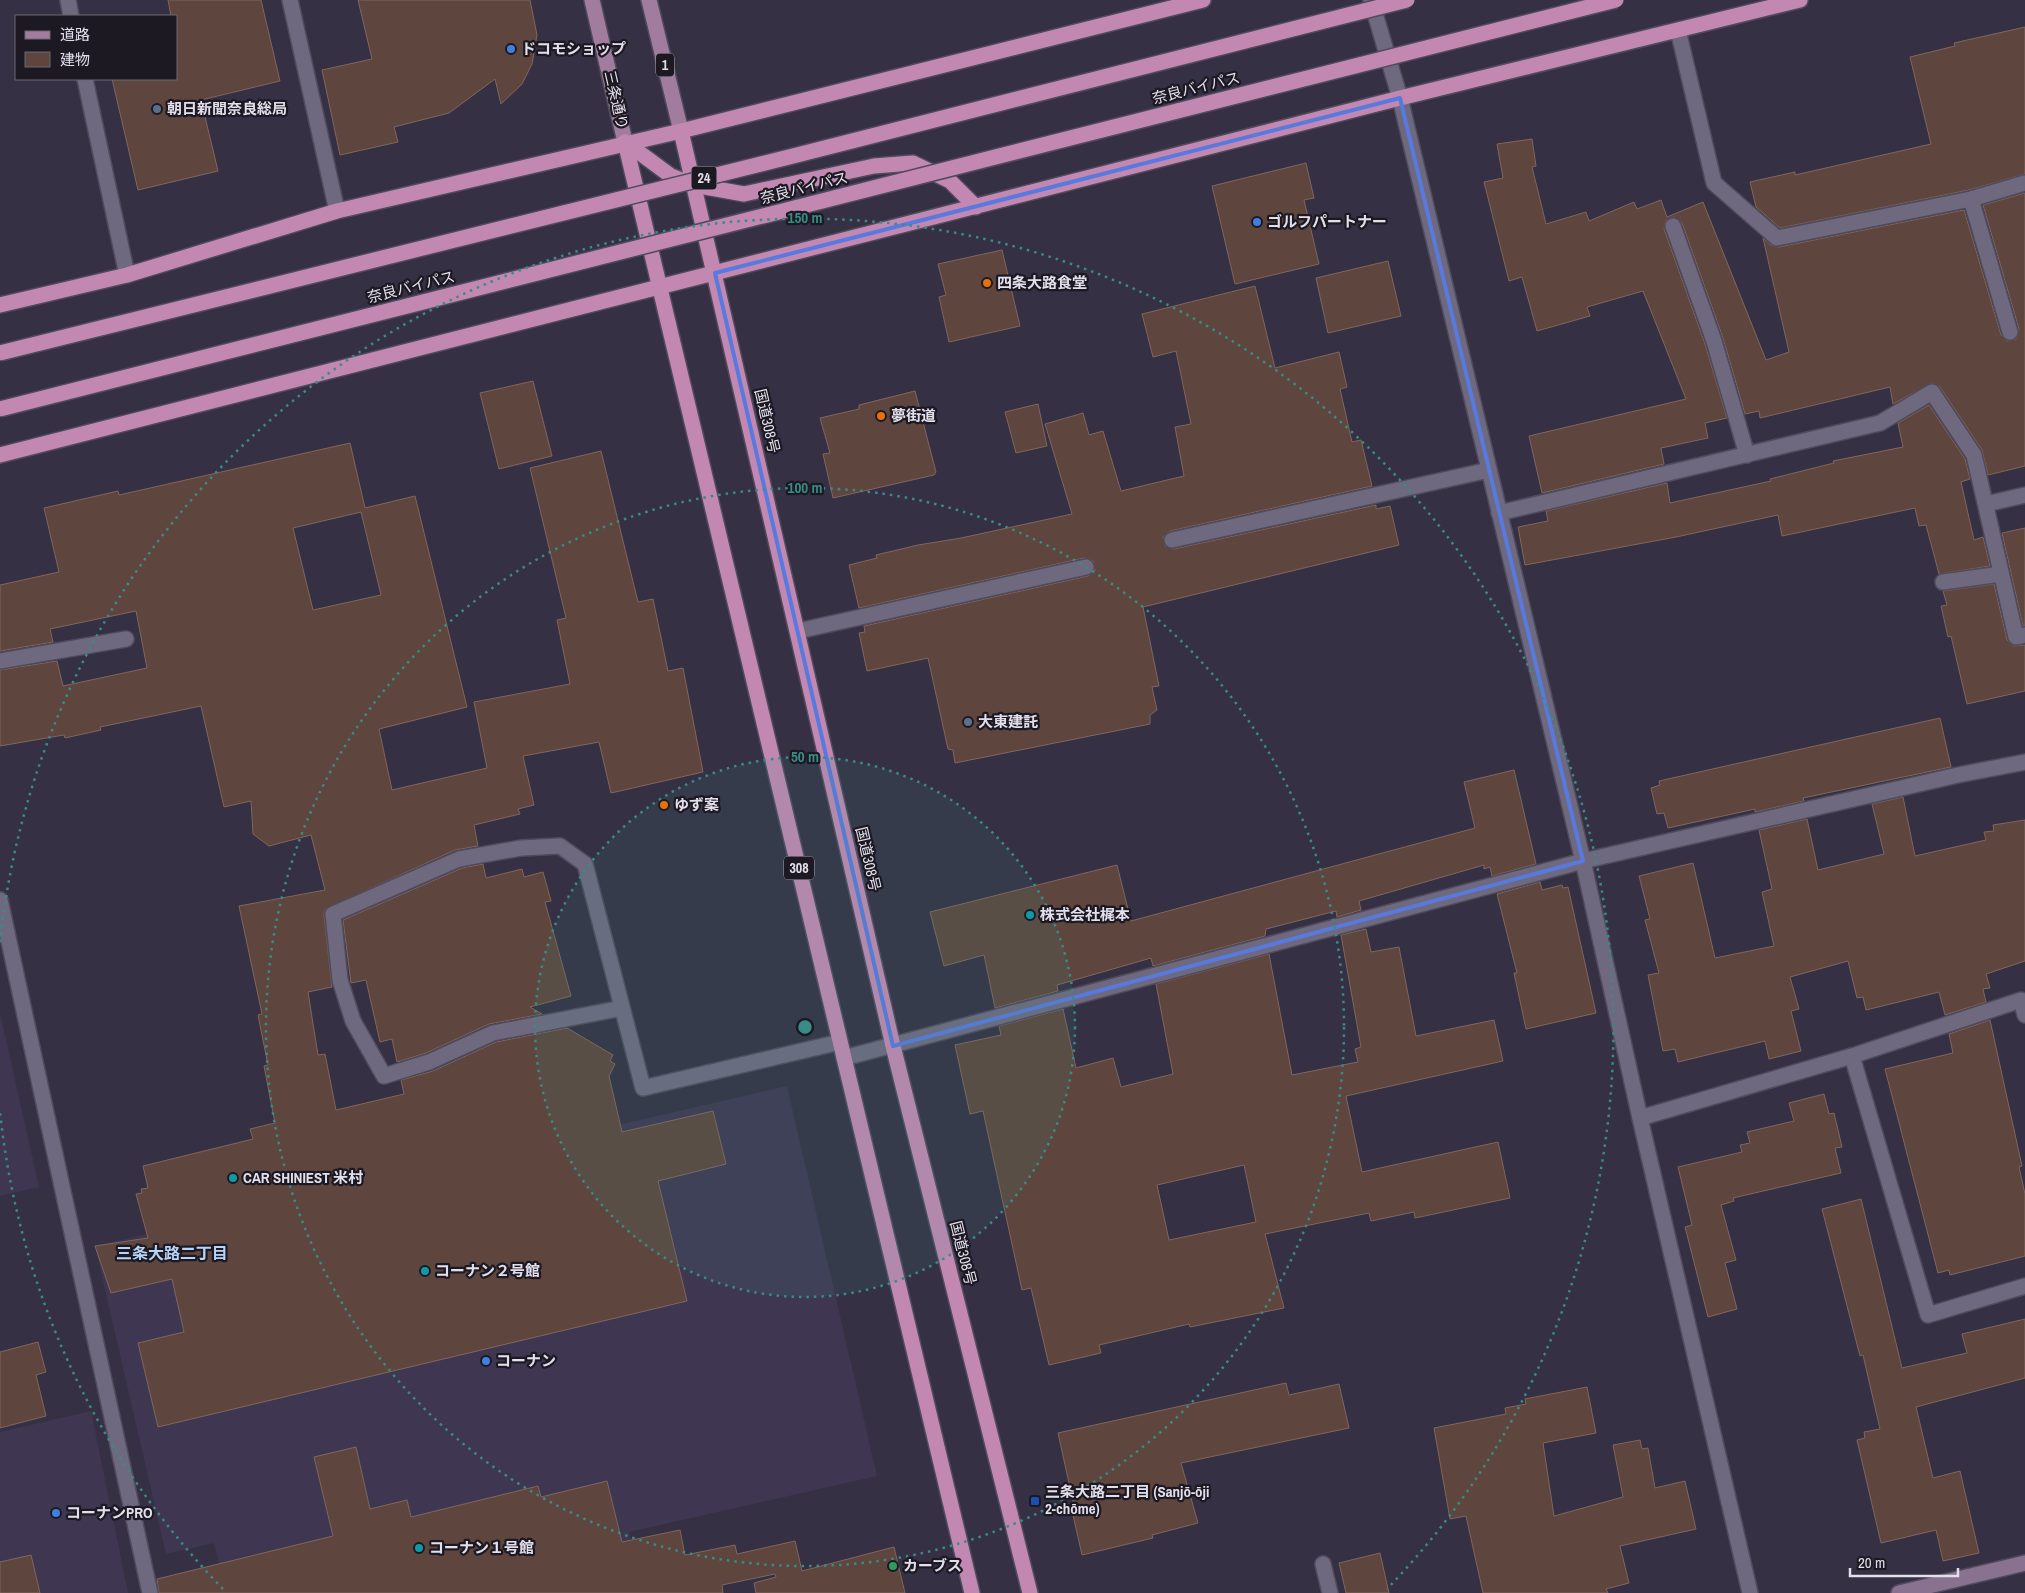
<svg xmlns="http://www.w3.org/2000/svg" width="2025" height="1593" viewBox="0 0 2025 1593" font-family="'Archivo Narrow','Noto Sans JP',sans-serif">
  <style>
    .built { fill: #3f3752 }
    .building { fill: #5e463e; stroke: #80665d; fill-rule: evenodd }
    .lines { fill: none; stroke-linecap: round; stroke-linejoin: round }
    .street-casing { stroke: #504b5c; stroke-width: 18 }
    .secondary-casing { stroke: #504b5c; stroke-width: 18 }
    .primary-casing { stroke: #504b5c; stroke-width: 18 }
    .highway-casing { stroke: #504b5c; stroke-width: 18 }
    .street { stroke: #6f6980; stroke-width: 15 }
    .secondary { stroke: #88728f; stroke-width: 15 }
    .primary { stroke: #a17c9e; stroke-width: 15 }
    .highway { stroke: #c388b2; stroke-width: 15 }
    .highway-bridge-casing { stroke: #504b5c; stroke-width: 18; stroke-linecap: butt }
    .highway-bridge { stroke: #c388b2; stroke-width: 15 }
    .marked { fill: none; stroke: #587ade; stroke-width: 4; stroke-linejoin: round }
    .ring { fill: none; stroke: #398b87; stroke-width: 2.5; stroke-dasharray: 2.5 5 }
    .shop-dot { fill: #3f7fe0; stroke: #1c1922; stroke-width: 2 }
    .service-dot { fill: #5c6f8a; stroke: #1c1922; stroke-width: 2 }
    .food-dot { fill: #e8710a; stroke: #1c1922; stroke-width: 2 }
    .culture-dot { fill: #0f9aa8; stroke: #1c1922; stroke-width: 2 }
    .transit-dot { fill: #1a4fb4; stroke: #1c1922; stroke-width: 2 }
    .leisure-dot { fill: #2e9e5b; stroke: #1c1922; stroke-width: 2 }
    .labels { text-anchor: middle; stroke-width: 4.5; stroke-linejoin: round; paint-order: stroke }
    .shield { fill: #1c1922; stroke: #a7a4af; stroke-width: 1 }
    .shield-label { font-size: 14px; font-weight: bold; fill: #e2dfec }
    .poi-label { font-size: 15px; font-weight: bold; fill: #e2dfec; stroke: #1c1922; text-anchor: start }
    .street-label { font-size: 15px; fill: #e2dfec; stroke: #1c1922 }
    .neighbourhood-label { font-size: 16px; font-weight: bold; fill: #b5d4f8; stroke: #1c1922 }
    .centre { fill: #398b87; stroke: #1c1922; stroke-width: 2.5 }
    .ring-label { font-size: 15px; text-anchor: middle; font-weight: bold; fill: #398b87; stroke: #1c1922; stroke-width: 4.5; stroke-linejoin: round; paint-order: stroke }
  </style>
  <rect width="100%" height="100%" fill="#353044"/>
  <g class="built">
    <path d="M0,1013l39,174 -39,9z"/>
    <path d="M787,1086l90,390 -248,56 13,61h-415l-13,-50 -48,11 -71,-308z"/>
    <path d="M91,1411l37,182h-128v-161z"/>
  </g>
  <g class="building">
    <path d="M168,0h93l19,81 -79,19 17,71 -80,19 -26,-111h64v-63h-5z"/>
    <path d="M358,0h172l7,35 -5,29 -10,20 -21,20 -6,-25 -46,34 -55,14 4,15 -58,13 -18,-85 50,-11z"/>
    <path d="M2025,27v147l-56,16 -189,38 -24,-21 -6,-25 45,-10v3l136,-31 -21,-87 45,-11 -1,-3z"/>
    <path d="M1532,139l4,27 -4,1 14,57 40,-12 3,9 45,-19 3,7 24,-9 6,17 36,-15 63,158 23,-8 -26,-114 8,7 8,2 185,-37 37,125 6,6 9,-2 3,-10 -36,-124 42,-12v273l-37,9 -6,-25 -42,-63 -8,-4 -39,21 -3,-17 -130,31 -1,-7 -14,3 -22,-76 -41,-115 -8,-6 -8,3 -2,9 41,115 22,74 -22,5 3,15 -47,10 3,16 -122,29 -13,-57 157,-37 -43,-108 -56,16 3,9 -53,15 -15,-54 -13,4 -25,-99 19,-4 -6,-34z"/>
    <path d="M1306,163l8,35 -10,2 15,64 -84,20 -23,-98z"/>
    <path d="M1002,250l18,76 -71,16 -10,-45 7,-2 -8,-31z"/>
    <path d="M1388,261l13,55 -73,17 -12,-55z"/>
    <path d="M1255,286l20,82 64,-16 8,35 -7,2 12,53 9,-2 11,46 -202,45 -7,6 2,9 9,3 202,-44v4l14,-3 9,39 -256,62 16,79 -7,1 5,23 -7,5v9l-195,39 -2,-13 -5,-1 -20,-91 -61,13 -8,-38 6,-1 -1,-6 224,-50 7,-6 -2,-9 -9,-3 -225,50 -10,-43 28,-7 -1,-3 42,-10 43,-7 111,-24 -27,-90 38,-11 6,22 14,-4 18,60 63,-15 -9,-49 16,-3 -15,-73 -23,6 -11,-43z"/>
    <path d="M533,381l19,75 -53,13 -19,-76z"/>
    <path d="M915,391l21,81 -2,3 -101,23 -10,-44 7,-1 -10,-35 39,-9v-4z"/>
    <path d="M1038,404l9,42 -31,7 -11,-41z"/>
    <path d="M1929,405l36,54 5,20 -9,3 13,58 9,-3 7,29 -51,8 -13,-49 -7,1 -4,-18 -133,28 -4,-21 -102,22 -151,28 -7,-38 30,-6 -2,-10 121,-28 3,20 101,-22 -1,-2 64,-16 -1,-2 70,-14 -5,-24z"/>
    <path d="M350,443l15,65 50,-12 52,211 -88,22 13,61 95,-22 -13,-66 96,-18 -13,-64 9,-2 -36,-150 71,-17 37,151 15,-3 15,72 15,-3 20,104 -92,21 -12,-51 -76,14 11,49 -16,4 2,5 -46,11 4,21 -23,4 -130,59 -1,6 8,72 -24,5 10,63 7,-1 11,56 68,-16 -3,-14 32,-9 63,-29 71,-14 46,27 -3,6 5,3 -6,12 13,56 91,-21 13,53 -68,17 29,120 -529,126 -20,-84 46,-11 -12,-53 -61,14 -16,-47 53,-8 -12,-44 6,-1 -1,-4 7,-1 -5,-22 110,-27 -3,-10 25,-6 -11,-57 4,-1 -10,-50 4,-1 -23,-108 86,-16 -14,-55 -42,11 -16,-12 -2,-33 -27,6 -23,-101 -101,21 1,3 -36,8 -1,-3 -64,11v-76l57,-9 6,25 84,-18 -11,-57 -86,18 3,13 -53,9v-66l59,-13 -15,-64 74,-17 1,4zM361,512l20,83 -68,15 -20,-82z"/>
    <path d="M2025,528v98h-2l-21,-93z"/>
    <path d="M1994,584l13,56 7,6 11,-1v46l-58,13 -16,-68 -3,1 -7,-31 6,-1 -4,-14z"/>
    <path d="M1940,718l11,49 -148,31 1,3 -49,11v-3l-87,19 -4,-15 -7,1 -6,-26 9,-3 -1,-4z"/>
    <path d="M1514,770l22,94 -44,12 -2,-9 -6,2v-4l-125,36 2,9 -24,7 -1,-6 -70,18 -1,7 -112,30 -2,-8 -94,27 1,6 -63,17 -11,-53 -40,11 -14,-54 187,-47 14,56 344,-93 -11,-46z"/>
    <path d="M1903,797l12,59 71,-16 -2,-8 10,-1 -1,-6 32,-5v141l-39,13 4,14 -7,1 3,13 -41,13 -6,-23 -73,18 -3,-13 -6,1 -9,-37 -58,16 9,32 -8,2 10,40 -32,8 -4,-18 -87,21 -3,-13 -12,2 -15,-76 11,-2 -14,-53 5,-1 -11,-43 54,-13 22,95 59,-12 -12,-54 10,-3 -13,-59 48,-11 11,51 66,-16 -12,-50z"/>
    <path d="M483,864l3,14 36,-9 2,8 19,-5 8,29 -6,1 26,94 -41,11 12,7 -53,10 -63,29 -29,9 -5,-23 -12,3 -14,-62 -15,3 -8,-63 119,-52z"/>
    <path d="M1540,882l2,8 20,-5 1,3 5,-1 28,126 -70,16 -12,-56h3l-20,-79z"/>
    <path d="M1366,929l5,23 28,-5 17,89 78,-16 9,41 -157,35 16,76 136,-30 12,56 -95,20 -1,-6 -43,9 -2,-8 -104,21 19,74 -94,19 -1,-3 -90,21 2,8 -52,12 -18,-77 -9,2 -39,-179 -13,3 -15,-69 46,-10 -2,-9 64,-17 13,59 37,-10 8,29 52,-13 -17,-90 113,-30 23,121 66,-13 -3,-13 6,-2 -20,-112zM1244,1165l12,57 -87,18 -12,-55z"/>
    <path d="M1990,1020l32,146 -3,1 6,27v62l-75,19 -1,-5 -11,3 -53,-204 68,-16 -4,-19z"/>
    <path d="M1824,1094l5,20 5,-1 8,34 -7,1 6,25 -108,25 1,3 -13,4 15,55 -11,3 12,46 -29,8 -23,-90 7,-2 -14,-58 64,-15 -2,-7 10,-2 -3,-11 47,-11 -5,-18z"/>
    <path d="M1861,1199l41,169 65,-15 -5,-19 63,-15v59l-109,29 17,71 27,-7 19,82 -36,8 -7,-31 -55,13 -24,-103 8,-2 -1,-6 16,-3 -17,-74 -3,1 -38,-147z"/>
    <path d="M38,1342l8,30 -10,3 10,41 -46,12v-76z"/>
    <path d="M1286,1383l3,12 50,-11 10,44 -168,35 17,60 -46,12 1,3 -71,17 -9,-40h3l-18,-82z"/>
    <path d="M1587,1387l9,46 -53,10 11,73 69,-19 -10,-52 27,-5 2,9 6,-1 7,40 30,-7 11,48 -76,17 9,37 -23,6 2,4h-125l-17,-77 -16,3 -16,-91 72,-14 -1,-6 21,-4 -1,-5z"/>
    <path d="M356,1447l14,62 37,-9 4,17 127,-31 3,11 66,-16 15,61 58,-12 5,25 50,-10 2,9 58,-13 7,30 92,-24 11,46h-149l-2,-10 22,-6 -1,-3 -53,11 1,8h-564l-2,-14 176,-43 -19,-79z"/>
    <path d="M1380,1553l9,40h-43l-7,-30z"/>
    <path d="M31,1555l9,38h-40v-31z"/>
  </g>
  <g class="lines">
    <g class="street-casing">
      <g id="street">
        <path d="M68,0l3,16"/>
        <path d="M290,0l47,211"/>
        <path d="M1371,0l29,98 183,763 57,257 110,475"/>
        <path d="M1678,30l36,153 63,55 194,-39 54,-16"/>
        <path d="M85,79l42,196"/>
        <path d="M1971,199l39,133"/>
        <path d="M1673,226l41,115 33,114"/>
        <path d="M1986,504l39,-9"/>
        <path d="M1499,513l381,-90 52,-31 42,63 42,182 9,-2"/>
        <path d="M1172,540l317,-70"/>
        <path d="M1943,582l58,-8"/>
        <path d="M798,631l288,-64"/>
        <path d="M0,661l126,-22"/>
        <path d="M0,900l150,693"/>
        <path d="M622,1008l-129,25 -64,29 -45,14 -31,-55 -13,-41 -7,-66 126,-55 62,-11 39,-2 25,18 58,224 197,-46"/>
        <path d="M1852,1056l76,259 97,-29"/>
        <path d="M844,1058l739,-197 375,-86 67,-13"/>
        <path d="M1640,1118l212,-62 169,-56 4,15"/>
        <path d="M1323,1564l7,29"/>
      </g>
    </g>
    <g class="secondary-casing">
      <path id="secondary" d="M1899,1593l126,-30"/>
    </g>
    <g class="primary-casing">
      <g id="primary">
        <path d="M592,0l33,142"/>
        <path d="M649,0l32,131"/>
      </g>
    </g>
    <g class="highway-casing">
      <g id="highway">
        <path d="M681,131l212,915 137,547"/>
        <path d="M625,142l347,1451"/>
        <path d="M625,142l46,34 23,9 50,9 130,-28 39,-3 37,18 26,26"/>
        <path d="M0,305l127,-30 210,-64 344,-80 522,-131"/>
        <path d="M0,455l1400,-357 400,-98"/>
      </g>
    </g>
    <use href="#street" class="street"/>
    <use href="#secondary" class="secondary"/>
    <use href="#primary" class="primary"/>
    <use href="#highway" class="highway"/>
    <g class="highway-bridge-casing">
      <g id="highway-bridge">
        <path d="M0,353l793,-197 614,-156"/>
        <path d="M0,409l1616,-409"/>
      </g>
    </g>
    <use href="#highway-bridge" class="highway-bridge"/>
  </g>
  <path class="marked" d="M1400,98l183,763 -690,185 -178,-773z"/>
  <circle cx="805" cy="1027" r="270" fill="#398b87" fill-opacity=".12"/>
  <g class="ring">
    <circle cx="805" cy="1027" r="270"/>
    <circle cx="805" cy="1027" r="539"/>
    <path d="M223 1589A809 809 0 0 1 0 1112M0 942A809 809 0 1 1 1387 1589"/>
  </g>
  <g class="shop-dot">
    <circle cx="511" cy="49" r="5"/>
    <circle cx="1257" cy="222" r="5"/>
    <circle cx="486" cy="1361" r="5"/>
    <circle cx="56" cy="1513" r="5"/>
  </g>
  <g class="service-dot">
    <circle cx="157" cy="109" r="5"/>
    <circle cx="968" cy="722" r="5"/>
  </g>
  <g class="food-dot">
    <circle cx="987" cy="283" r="5"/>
    <circle cx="881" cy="416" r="5"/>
    <circle cx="664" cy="805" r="5"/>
  </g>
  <g class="culture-dot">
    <circle cx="1030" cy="915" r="5"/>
    <circle cx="233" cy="1178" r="5"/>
    <circle cx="425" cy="1271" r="5"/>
    <circle cx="419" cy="1548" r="5"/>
  </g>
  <rect class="transit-dot" x="1030" y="1496" width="10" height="10" rx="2.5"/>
  <circle class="leisure-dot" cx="893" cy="1566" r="5"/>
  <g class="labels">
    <g class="shield">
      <rect x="656" y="53.5" width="18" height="23" rx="4"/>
      <rect x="691.5" y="166.5" width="25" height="23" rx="4"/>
      <rect x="784" y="856.5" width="30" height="23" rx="4"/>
    </g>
    <g class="shield-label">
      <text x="665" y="70">1</text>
      <text x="704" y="183">24</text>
      <text x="799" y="873">308</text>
    </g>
    <g class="poi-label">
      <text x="521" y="54">ドコモショップ</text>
      <text x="167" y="114">朝日新聞奈良総局</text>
      <text x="1267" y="227">ゴルフパートナー</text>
      <text x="997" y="288">四条大路食堂</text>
      <text x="891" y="421">夢街道</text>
      <text x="978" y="727">大東建託</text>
      <text x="674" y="810">ゆず案</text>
      <text x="1040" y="920">株式会社梶本</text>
      <text x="243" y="1183">CAR SHINIEST 米村</text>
      <text x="435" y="1276">コーナン２号館</text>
      <text x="496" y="1366">コーナン</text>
      <text x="1045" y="1497">三条大路二丁目 (Sanjō-ōji<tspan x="1045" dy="17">2-chōme)</tspan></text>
      <text x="66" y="1518">コーナンPRO</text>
      <text x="429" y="1553">コーナン１号館</text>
      <text x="903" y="1571">カーブス</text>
    </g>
    <g class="street-label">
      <text transform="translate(1196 88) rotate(-14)" y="5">奈良バイパス</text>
      <text transform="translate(616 100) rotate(77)" y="5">三条通り</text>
      <text transform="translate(804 188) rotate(-14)" y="5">奈良バイパス</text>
      <text transform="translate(411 287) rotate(-14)" y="5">奈良バイパス</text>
      <text transform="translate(767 421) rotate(77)" y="5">国道308号</text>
      <text transform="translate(868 859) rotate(77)" y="5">国道308号</text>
      <text transform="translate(963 1253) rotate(76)" y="5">国道308号</text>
    </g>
    <g class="neighbourhood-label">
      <text x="172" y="1259">三条大路二丁目</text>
    </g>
  </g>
  <circle cx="805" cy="1027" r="8" class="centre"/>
  <g class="ring-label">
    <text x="805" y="223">150 m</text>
    <text x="805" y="493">100 m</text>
    <text x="805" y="762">50 m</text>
  </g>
  <rect x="15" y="15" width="162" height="65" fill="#1c1922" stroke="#6b6873"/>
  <rect x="25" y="31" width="25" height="8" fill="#a17c9e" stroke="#6b6873"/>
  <text x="60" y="40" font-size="15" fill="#e2dfec">道路</text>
  <rect x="25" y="52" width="25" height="15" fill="#5e463e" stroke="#6b6873"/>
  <text x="60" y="65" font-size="15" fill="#e2dfec">建物</text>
  <path d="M1850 1568v8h108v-8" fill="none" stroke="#e2dfec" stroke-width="2.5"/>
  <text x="1858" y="1568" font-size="15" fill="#e2dfec" stroke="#1c1922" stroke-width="4" paint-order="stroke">20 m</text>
</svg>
